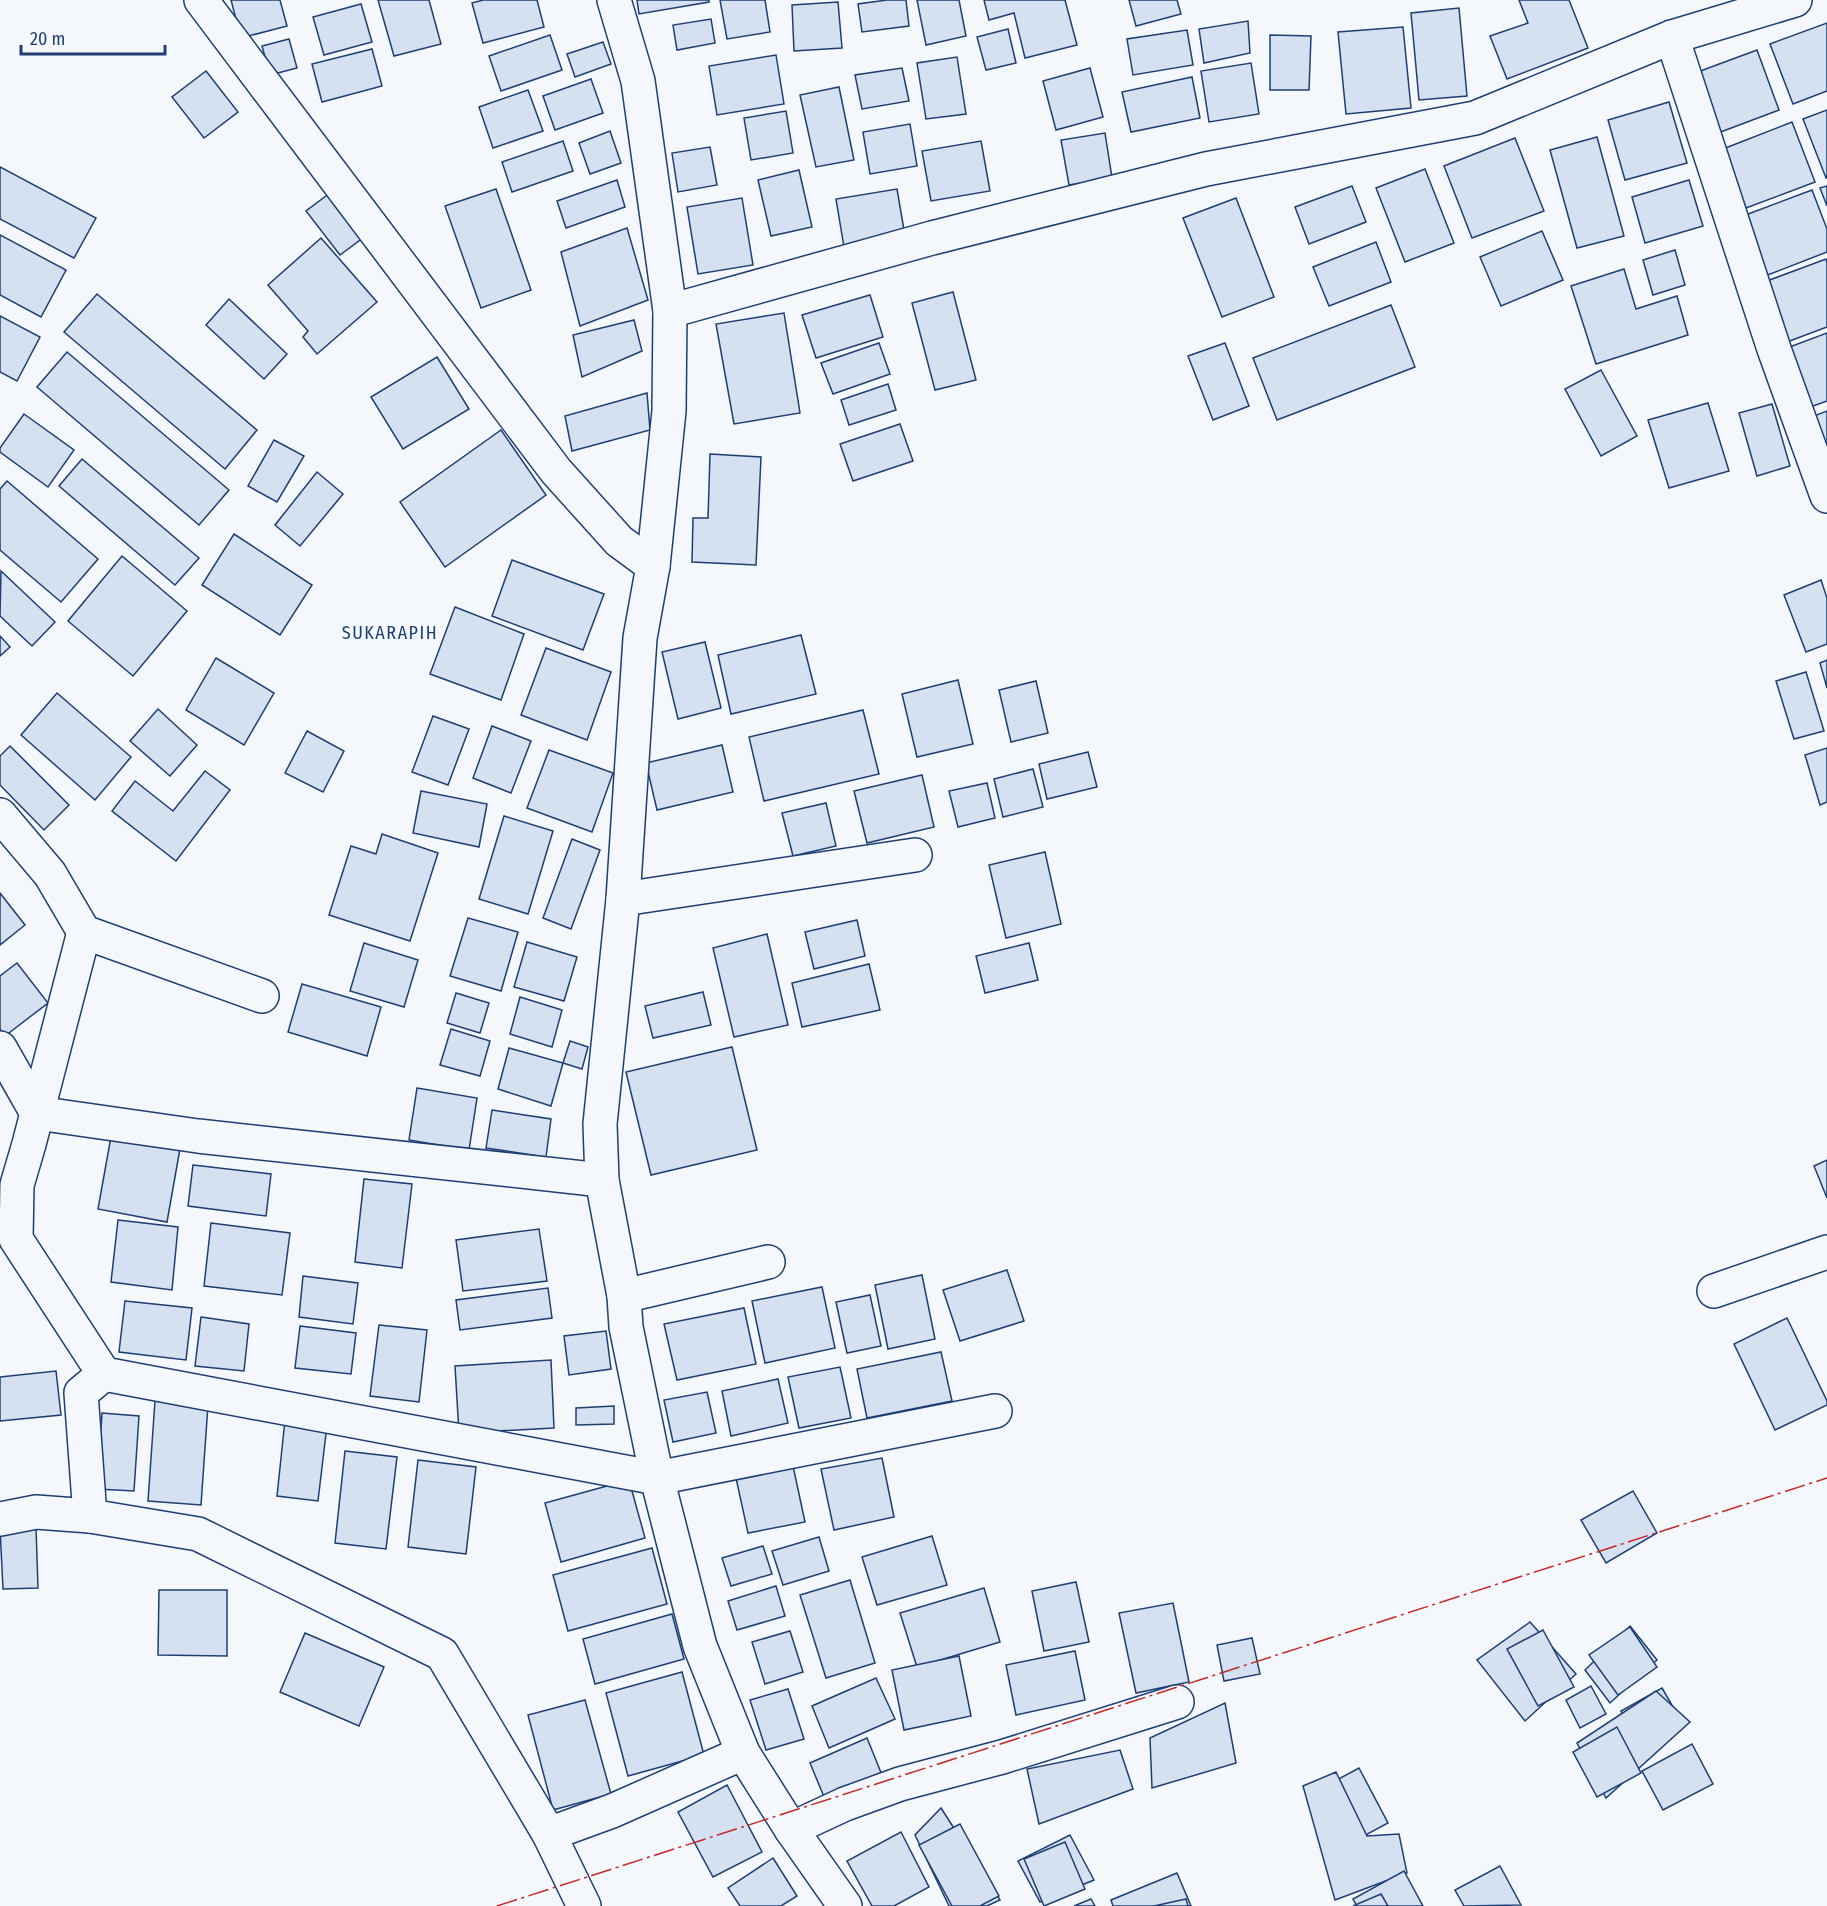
<svg xmlns="http://www.w3.org/2000/svg" width="1827" height="1906" viewBox="0 0 1827 1906" font-family="'Fira Sans Condensed',sans-serif">
  <style>
    .building { fill: #d5e0f0; stroke: #1d3f73; stroke-width: 1.5 }
    .lines { fill: none; stroke-linecap: round; stroke-linejoin: round }
    .minor-casing { stroke: #1d3f73; stroke-width: 36 }
    .tertiary-casing { stroke: #1d3f73; stroke-width: 36 }
    .minor { stroke: #f4f7fb; stroke-width: 33 }
    .tertiary { stroke: #f4f7fb; stroke-width: 33 }
    .power { stroke: #c62828; stroke-width: 1.5; stroke-dasharray: 21 4.5 3 4.5; stroke-linecap: butt }
    .labels { text-anchor: middle; stroke-width: 4.5; stroke-linejoin: round; paint-order: stroke }
    .quarter-label { font-size: 18px; letter-spacing: 1.5px; fill: #1d3f73; stroke: #f4f7fb }
  </style>
  <rect width="100%" height="100%" fill="#f4f7fb"/>
  <g class="building">
    <path d="M231,0h49l7,26 -46,12z"/>
    <path d="M378,0h51l12,44 -47,12z"/>
    <path d="M483,0h54l7,27 -61,16 -11,-40z"/>
    <path d="M637,0h72v2l-70,12z"/>
    <path d="M720,0h45l5,32 -43,7z"/>
    <path d="M887,0h19l3,26 -47,6 -4,-28z"/>
    <path d="M917,0h42l7,36 -40,9z"/>
    <path d="M984,0h81l12,45 -52,13 -11,-45 -25,7z"/>
    <path d="M1129,0h48l4,14 -45,12z"/>
    <path d="M1519,0h50l19,48 -81,31 -17,-43 38,-13z"/>
    <path d="M838,2l4,46 -48,3 -2,-46z"/>
    <path d="M361,4l11,38 -48,13 -11,-38z"/>
    <path d="M1459,8l8,88 -48,4 -8,-87z"/>
    <path d="M711,19l4,24 -38,7 -4,-25z"/>
    <path d="M1248,21l2,32 -46,10 -5,-34z"/>
    <path d="M1827,23v68l-34,13 -23,-60z"/>
    <path d="M1403,27l8,81 -65,6 -8,-82z"/>
    <path d="M1008,29l8,34 -30,7 -9,-33z"/>
    <path d="M1187,30l6,35 -60,10 -6,-36z"/>
    <path d="M550,35l12,35 -61,21 -12,-35z"/>
    <path d="M1270,35l41,1 -2,54h-39z"/>
    <path d="M289,39l8,29 -27,7 -8,-29z"/>
    <path d="M603,42l8,22 -36,13 -8,-23z"/>
    <path d="M372,49l10,37 -60,16 -10,-38z"/>
    <path d="M1757,50l22,60 -69,26 -23,-60z"/>
    <path d="M776,55l8,49 -67,11 -8,-49z"/>
    <path d="M957,57l9,57 -40,5 -9,-56z"/>
    <path d="M1251,63l8,51 -50,8 -8,-51z"/>
    <path d="M902,68l7,33 -47,8 -7,-34z"/>
    <path d="M1090,68l13,49 -47,13 -13,-49z"/>
    <path d="M206,71l32,41 -34,26 -32,-41z"/>
    <path d="M1192,77l8,41 -69,14 -9,-40z"/>
    <path d="M591,79l12,34 -48,17 -12,-34z"/>
    <path d="M839,87l15,73 -38,7 -16,-72z"/>
    <path d="M528,90l15,41 -50,17 -14,-41z"/>
    <path d="M1669,102l18,61 -62,17 -17,-60z"/>
    <path d="M1827,110v68h-1l-23,-59z"/>
    <path d="M786,111l7,42 -42,7 -7,-42z"/>
    <path d="M1792,122l23,60 -69,26 -23,-59z"/>
    <path d="M910,124l7,42 -47,8 -7,-42z"/>
    <path d="M610,131l11,32 -31,11 -11,-31z"/>
    <path d="M1105,133l7,45 -43,7 -8,-45z"/>
    <path d="M1597,137l27,99 -47,12 -27,-98z"/>
    <path d="M1515,138l29,73 -72,27 -28,-72z"/>
    <path d="M563,141l10,30 -61,21 -10,-30z"/>
    <path d="M981,141l9,50 -59,10 -9,-50z"/>
    <path d="M710,147l7,38 -39,7 -6,-39z"/>
    <path d="M0,167l96,51 -22,40 -74,-39z"/>
    <path d="M1425,169l29,74 -49,19 -29,-74z"/>
    <path d="M799,170l13,57 -41,9 -13,-56z"/>
    <path d="M617,180l8,27 -59,21 -9,-27z"/>
    <path d="M1689,180l14,46 -58,17 -13,-46z"/>
    <path d="M1352,186l14,36 -57,22 -14,-37z"/>
    <path d="M1827,186v20l-7,-18z"/>
    <path d="M496,189l35,101 -50,18 -36,-102z"/>
    <path d="M897,189l8,47 -61,11 -8,-48z"/>
    <path d="M334,190l34,44 -28,21 -34,-44z"/>
    <path d="M1812,190l15,39v23l-62,24 -22,-60z"/>
    <path d="M742,198l11,67 -55,9 -11,-67z"/>
    <path d="M1236,198l38,99 -52,20 -39,-99z"/>
    <path d="M627,228l21,72 -68,26 -19,-74z"/>
    <path d="M1542,231l21,49 -62,26 -21,-49z"/>
    <path d="M0,235l66,35 -25,47 -41,-22z"/>
    <path d="M321,238l56,64 -60,52 -14,-17 5,-6 -40,-46z"/>
    <path d="M1376,242l15,40 -62,24 -16,-39z"/>
    <path d="M1675,250l10,35 -32,10 -10,-35z"/>
    <path d="M1826,259l1,4v64l-48,18 -23,-60z"/>
    <path d="M1624,269l12,40 41,-13 11,39 -92,29 -25,-78z"/>
    <path d="M953,292l23,88 -41,10 -23,-87z"/>
    <path d="M97,294l160,136 -32,39 -161,-137z"/>
    <path d="M870,295l13,42 -67,21 -14,-43z"/>
    <path d="M229,299l58,55 -23,25 -58,-54z"/>
    <path d="M1391,305l24,62 -138,53 -24,-62z"/>
    <path d="M784,313l16,100 -66,11 -18,-100z"/>
    <path d="M0,316l40,21 -23,44 -17,-9z"/>
    <path d="M634,320l8,31 -60,26 -9,-42z"/>
    <path d="M1827,333v68l-25,9 -23,-59z"/>
    <path d="M879,343l11,31 -57,20 -12,-31z"/>
    <path d="M1225,343l24,63 -36,14 -25,-64z"/>
    <path d="M67,352l162,138 -30,35 -162,-138z"/>
    <path d="M437,357l32,52 -66,40 -32,-52z"/>
    <path d="M1601,370l36,66 -36,20 -36,-67z"/>
    <path d="M888,384l8,26 -47,15 -8,-25z"/>
    <path d="M647,393l3,37 -78,21 -7,-35z"/>
    <path d="M1708,403l21,68 -60,17 -21,-68z"/>
    <path d="M1772,404l18,62 -33,10 -18,-63z"/>
    <path d="M1827,411v69l-23,-60z"/>
    <path d="M24,414l50,36 -26,37 -48,-35v-4z"/>
    <path d="M900,424l13,37 -60,20 -13,-37z"/>
    <path d="M501,430l45,65 -101,72 -45,-65z"/>
    <path d="M274,440l30,16 -27,46 -29,-16z"/>
    <path d="M710,454l51,3 -5,108 -64,-3 1,-44h15z"/>
    <path d="M82,459l117,99 -24,27 -116,-99z"/>
    <path d="M317,472l26,22 -43,52 -25,-21z"/>
    <path d="M7,481l91,78 -37,43 -61,-52v-61z"/>
    <path d="M234,534l78,51 -32,50 -78,-50z"/>
    <path d="M122,556l65,55 -54,65 -65,-55z"/>
    <path d="M512,560l92,34 -21,56 -91,-34z"/>
    <path d="M1,571l54,51 -23,24 -32,-30z"/>
    <path d="M1821,580l6,18v46l-21,8 -22,-57z"/>
    <path d="M455,607l69,27 -23,66 -71,-26z"/>
    <path d="M801,635l15,59 -85,20 -13,-59z"/>
    <path d="M0,636l10,11 -10,9z"/>
    <path d="M705,642l16,66 -43,11 -16,-67z"/>
    <path d="M546,648l65,24 -24,68 -66,-25z"/>
    <path d="M216,658l58,35 -30,52 -58,-35z"/>
    <path d="M1827,660v28l-7,-25z"/>
    <path d="M1806,672l18,59 -30,8 -18,-58z"/>
    <path d="M958,680l15,64 -56,13 -15,-63z"/>
    <path d="M1036,681l12,52 -37,9 -12,-52z"/>
    <path d="M57,693l74,64 -36,43 -74,-65z"/>
    <path d="M158,709l39,36 -27,31 -40,-35z"/>
    <path d="M863,710l16,64 -115,27 -15,-64z"/>
    <path d="M433,716l36,13 -21,56 -36,-13z"/>
    <path d="M492,726l39,15 -20,52 -38,-15z"/>
    <path d="M307,731l37,20 -21,41 -38,-19z"/>
    <path d="M722,745l11,47 -76,18 -11,-47z"/>
    <path d="M10,746l59,59 -25,25 -44,-45v-29z"/>
    <path d="M1827,748v54l-7,3 -15,-50z"/>
    <path d="M549,750l64,23 -21,59 -65,-24z"/>
    <path d="M1088,752l9,35 -50,12 -8,-35z"/>
    <path d="M1033,769l10,38 -40,10 -9,-38z"/>
    <path d="M205,771l25,19 -54,71 -64,-50 23,-30 38,30z"/>
    <path d="M922,775l12,52 -67,16 -13,-52z"/>
    <path d="M987,783l8,35 -37,9 -9,-36z"/>
    <path d="M421,791l66,13 -8,43 -66,-14z"/>
    <path d="M826,803l10,43 -43,10 -11,-43z"/>
    <path d="M504,816l49,15 -25,83 -49,-15z"/>
    <path d="M382,834l56,19 -28,88 -81,-26 22,-69 25,8z"/>
    <path d="M572,839l28,11 -29,79 -28,-11z"/>
    <path d="M1045,852l16,72 -55,14 -17,-73z"/>
    <path d="M0,893l25,32 -25,20z"/>
    <path d="M468,918l50,14 -17,59 -51,-15z"/>
    <path d="M857,920l8,36 -51,13 -9,-37z"/>
    <path d="M767,934l21,91 -54,12 -21,-89z"/>
    <path d="M527,942l50,15 -13,44 -50,-14z"/>
    <path d="M364,943l54,17 -14,47 -54,-16z"/>
    <path d="M1029,943l9,37 -53,13 -9,-37z"/>
    <path d="M17,963l31,40 -43,33 -5,-7v-53z"/>
    <path d="M869,964l11,46 -78,17 -10,-44z"/>
    <path d="M302,984l79,23 -14,49 -79,-24z"/>
    <path d="M703,992l8,33 -58,13 -8,-32z"/>
    <path d="M456,993l33,10 -9,30 -33,-10z"/>
    <path d="M520,997l42,13 -10,37 -42,-13z"/>
    <path d="M451,1029l39,12 -10,35 -40,-11z"/>
    <path d="M570,1041l18,6 -6,22 -19,-6z"/>
    <path d="M732,1047l25,103 -106,25 -25,-103z"/>
    <path d="M509,1048l54,15 -12,43 -53,-17z"/>
    <path d="M417,1088l60,10 -8,52 -60,-10z"/>
    <path d="M492,1110l59,9 -5,38 -60,-9z"/>
    <path d="M112,1131l69,12 -14,79 -69,-13z"/>
    <path d="M1827,1160v38l-13,-32z"/>
    <path d="M193,1165l78,9 -5,42 -78,-10z"/>
    <path d="M364,1179l48,5 -10,84 -47,-6z"/>
    <path d="M118,1220l60,7 -6,63 -61,-8z"/>
    <path d="M211,1223l79,10 -8,62 -78,-9z"/>
    <path d="M539,1229l8,52 -84,10 -7,-51z"/>
    <path d="M1007,1270l17,51 -64,20 -17,-51z"/>
    <path d="M922,1275l13,64 -47,10 -13,-64z"/>
    <path d="M303,1276l55,7 -5,41 -54,-7z"/>
    <path d="M822,1287l13,61 -70,15 -13,-62z"/>
    <path d="M548,1288l4,30 -92,12 -4,-30z"/>
    <path d="M870,1295l11,51 -34,7 -11,-51z"/>
    <path d="M125,1301l67,7 -6,52 -67,-8z"/>
    <path d="M744,1308l12,56 -79,16 -13,-56z"/>
    <path d="M201,1317l48,7 -5,47 -49,-5z"/>
    <path d="M1787,1318l40,83v4l-52,25 -41,-86z"/>
    <path d="M379,1325l48,5 -8,72 -49,-6z"/>
    <path d="M300,1326l56,7 -5,41 -56,-6z"/>
    <path d="M606,1331l5,38 -42,6 -5,-39z"/>
    <path d="M941,1352l11,49 -85,17 -10,-49z"/>
    <path d="M551,1360l3,68 -95,5 -4,-67z"/>
    <path d="M840,1367l11,51 -52,10 -11,-51z"/>
    <path d="M56,1371l5,44 -61,6v-44z"/>
    <path d="M778,1379l10,44 -57,13 -9,-45z"/>
    <path d="M707,1392l9,41 -43,9 -9,-42z"/>
    <path d="M155,1401l53,4 -7,100 -53,-4z"/>
    <path d="M614,1406v18l-38,1v-17z"/>
    <path d="M102,1413l37,3 -5,75 -37,-2z"/>
    <path d="M285,1420l42,5 -9,76 -41,-5z"/>
    <path d="M345,1451l52,6 -11,92 -51,-6z"/>
    <path d="M882,1458l12,59 -60,13 -13,-61z"/>
    <path d="M418,1460l58,7 -10,87 -58,-7z"/>
    <path d="M793,1466l12,56 -57,11 -12,-55z"/>
    <path d="M629,1480l16,58 -84,24 -16,-59z"/>
    <path d="M1633,1491l24,42 -51,30 -25,-43z"/>
    <path d="M36,1527l2,61 -35,1 -3,-61z"/>
    <path d="M932,1536l15,49 -70,20 -15,-48z"/>
    <path d="M819,1537l10,34 -46,14 -11,-34z"/>
    <path d="M763,1546l9,28 -41,12 -9,-28z"/>
    <path d="M652,1548l15,56 -99,27 -15,-56z"/>
    <path d="M850,1580l25,83 -49,15 -26,-83z"/>
    <path d="M1076,1582l13,60 -45,9 -12,-60z"/>
    <path d="M776,1586l9,30 -48,14 -9,-29z"/>
    <path d="M984,1588l16,54 -83,25 -17,-54z"/>
    <path d="M159,1590h68v66l-69,-1z"/>
    <path d="M1173,1603l16,79 -53,11 -17,-80z"/>
    <path d="M672,1614l12,45 -89,25 -12,-45z"/>
    <path d="M1530,1622l46,52 -51,47 -48,-61z"/>
    <path d="M1630,1626l27,34 -47,43 -25,-33z"/>
    <path d="M1630,1627l27,40 -39,28 -29,-40z"/>
    <path d="M1543,1630l31,57 -36,19 -31,-57z"/>
    <path d="M790,1631l13,41 -38,12 -13,-42z"/>
    <path d="M305,1633l79,34 -25,59 -79,-34z"/>
    <path d="M1252,1638l8,36 -36,7 -7,-36z"/>
    <path d="M1075,1651l10,49 -69,15 -10,-50z"/>
    <path d="M959,1656l12,60 -67,14 -12,-60z"/>
    <path d="M682,1672l22,83 -76,21 -22,-83z"/>
    <path d="M876,1678l19,41 -66,29 -17,-42z"/>
    <path d="M1591,1686l15,28 -26,14 -14,-28z"/>
    <path d="M1662,1688l22,38 -41,24 -22,-39z"/>
    <path d="M788,1689l16,50 -38,11 -16,-50z"/>
    <path d="M1656,1691l34,31 -84,76 -29,-55z"/>
    <path d="M585,1700l26,94 -58,16 -25,-95z"/>
    <path d="M1225,1703l11,60 -84,25 -2,-50z"/>
    <path d="M1617,1727l24,46 -44,24 -24,-45z"/>
    <path d="M867,1738l17,42 -57,24 -17,-41z"/>
    <path d="M1692,1744l21,40 -50,26 -21,-39z"/>
    <path d="M1120,1750l13,39 -94,35 -12,-55z"/>
    <path d="M1359,1768l29,55 -50,27 -29,-55z"/>
    <path d="M1336,1772l31,64 32,-2 8,39 -72,27 -32,-114z"/>
    <path d="M727,1785l35,67 -49,25 -35,-65z"/>
    <path d="M941,1808l59,92 -13,6h-38l-34,-71z"/>
    <path d="M960,1824l39,72 -19,10h-28l-33,-61z"/>
    <path d="M901,1832l28,55 -35,19h-22l-25,-45z"/>
    <path d="M1070,1835l24,45 -54,22 -22,-41z"/>
    <path d="M1065,1842l20,47 -41,17 -20,-47z"/>
    <path d="M773,1858l24,38 -16,10h-41l-12,-18z"/>
    <path d="M1500,1866l21,39 -57,1 -9,-16z"/>
    <path d="M1404,1871l19,35h-66l-4,-7z"/>
    <path d="M1177,1873l14,33h-78l-2,-6z"/>
    <path d="M1381,1894l7,12h-35z"/>
    <path d="M1091,1899l4,7h-21z"/>
    <path d="M1186,1899l2,7h-34z"/>
  </g>
  <g class="lines">
    <g class="minor-casing">
      <g id="minor">
        <path d="M201,0l355,471 63,70 34,25"/>
        <path d="M1672,37l102,312 53,147"/>
        <path d="M670,311l262,-73 274,-69 269,-51 197,-81 123,-37"/>
        <path d="M0,815l50,59 34,58 178,64"/>
        <path d="M623,899l292,-44"/>
        <path d="M84,932l-55,212 -12,41 -1,54 88,135 553,104 338,-67"/>
        <path d="M0,1048l37,65 161,23 404,44"/>
        <path d="M1714,1291l113,-39"/>
        <path d="M624,1296l144,-34"/>
        <path d="M104,1374l-23,19 9,123 108,18 244,120 107,180 63,-23 131,-58"/>
        <path d="M0,1519l36,-7 54,4"/>
        <path d="M791,1829l54,-25 55,-20 102,-27 175,-55"/>
        <path d="M549,1834l35,72"/>
      </g>
    </g>
    <g class="tertiary-casing">
      <path id="tertiary" d="M614,0l24,81 32,230 -1,100 -16,155 -13,72 -17,261 -23,225 2,56 22,116 2,31 31,151 43,168 43,107 48,76 54,77"/>
    </g>
    <use href="#minor" class="minor"/>
    <use href="#tertiary" class="tertiary"/>
    <path class="power" d="M497,1906l1330,-428"/>
  </g>
  <g class="labels">
    <g class="quarter-label">
      <text x="390" y="639">SUKARAPIH</text>
    </g>
  </g>
  <path d="M21 45v9h144v-9" fill="none" stroke="#1d3f73" stroke-width="3"/>
  <text x="30" y="45" font-size="18" fill="#1d3f73" stroke="#f4f7fb" stroke-width="4.5" paint-order="stroke">20 m</text>
</svg>
